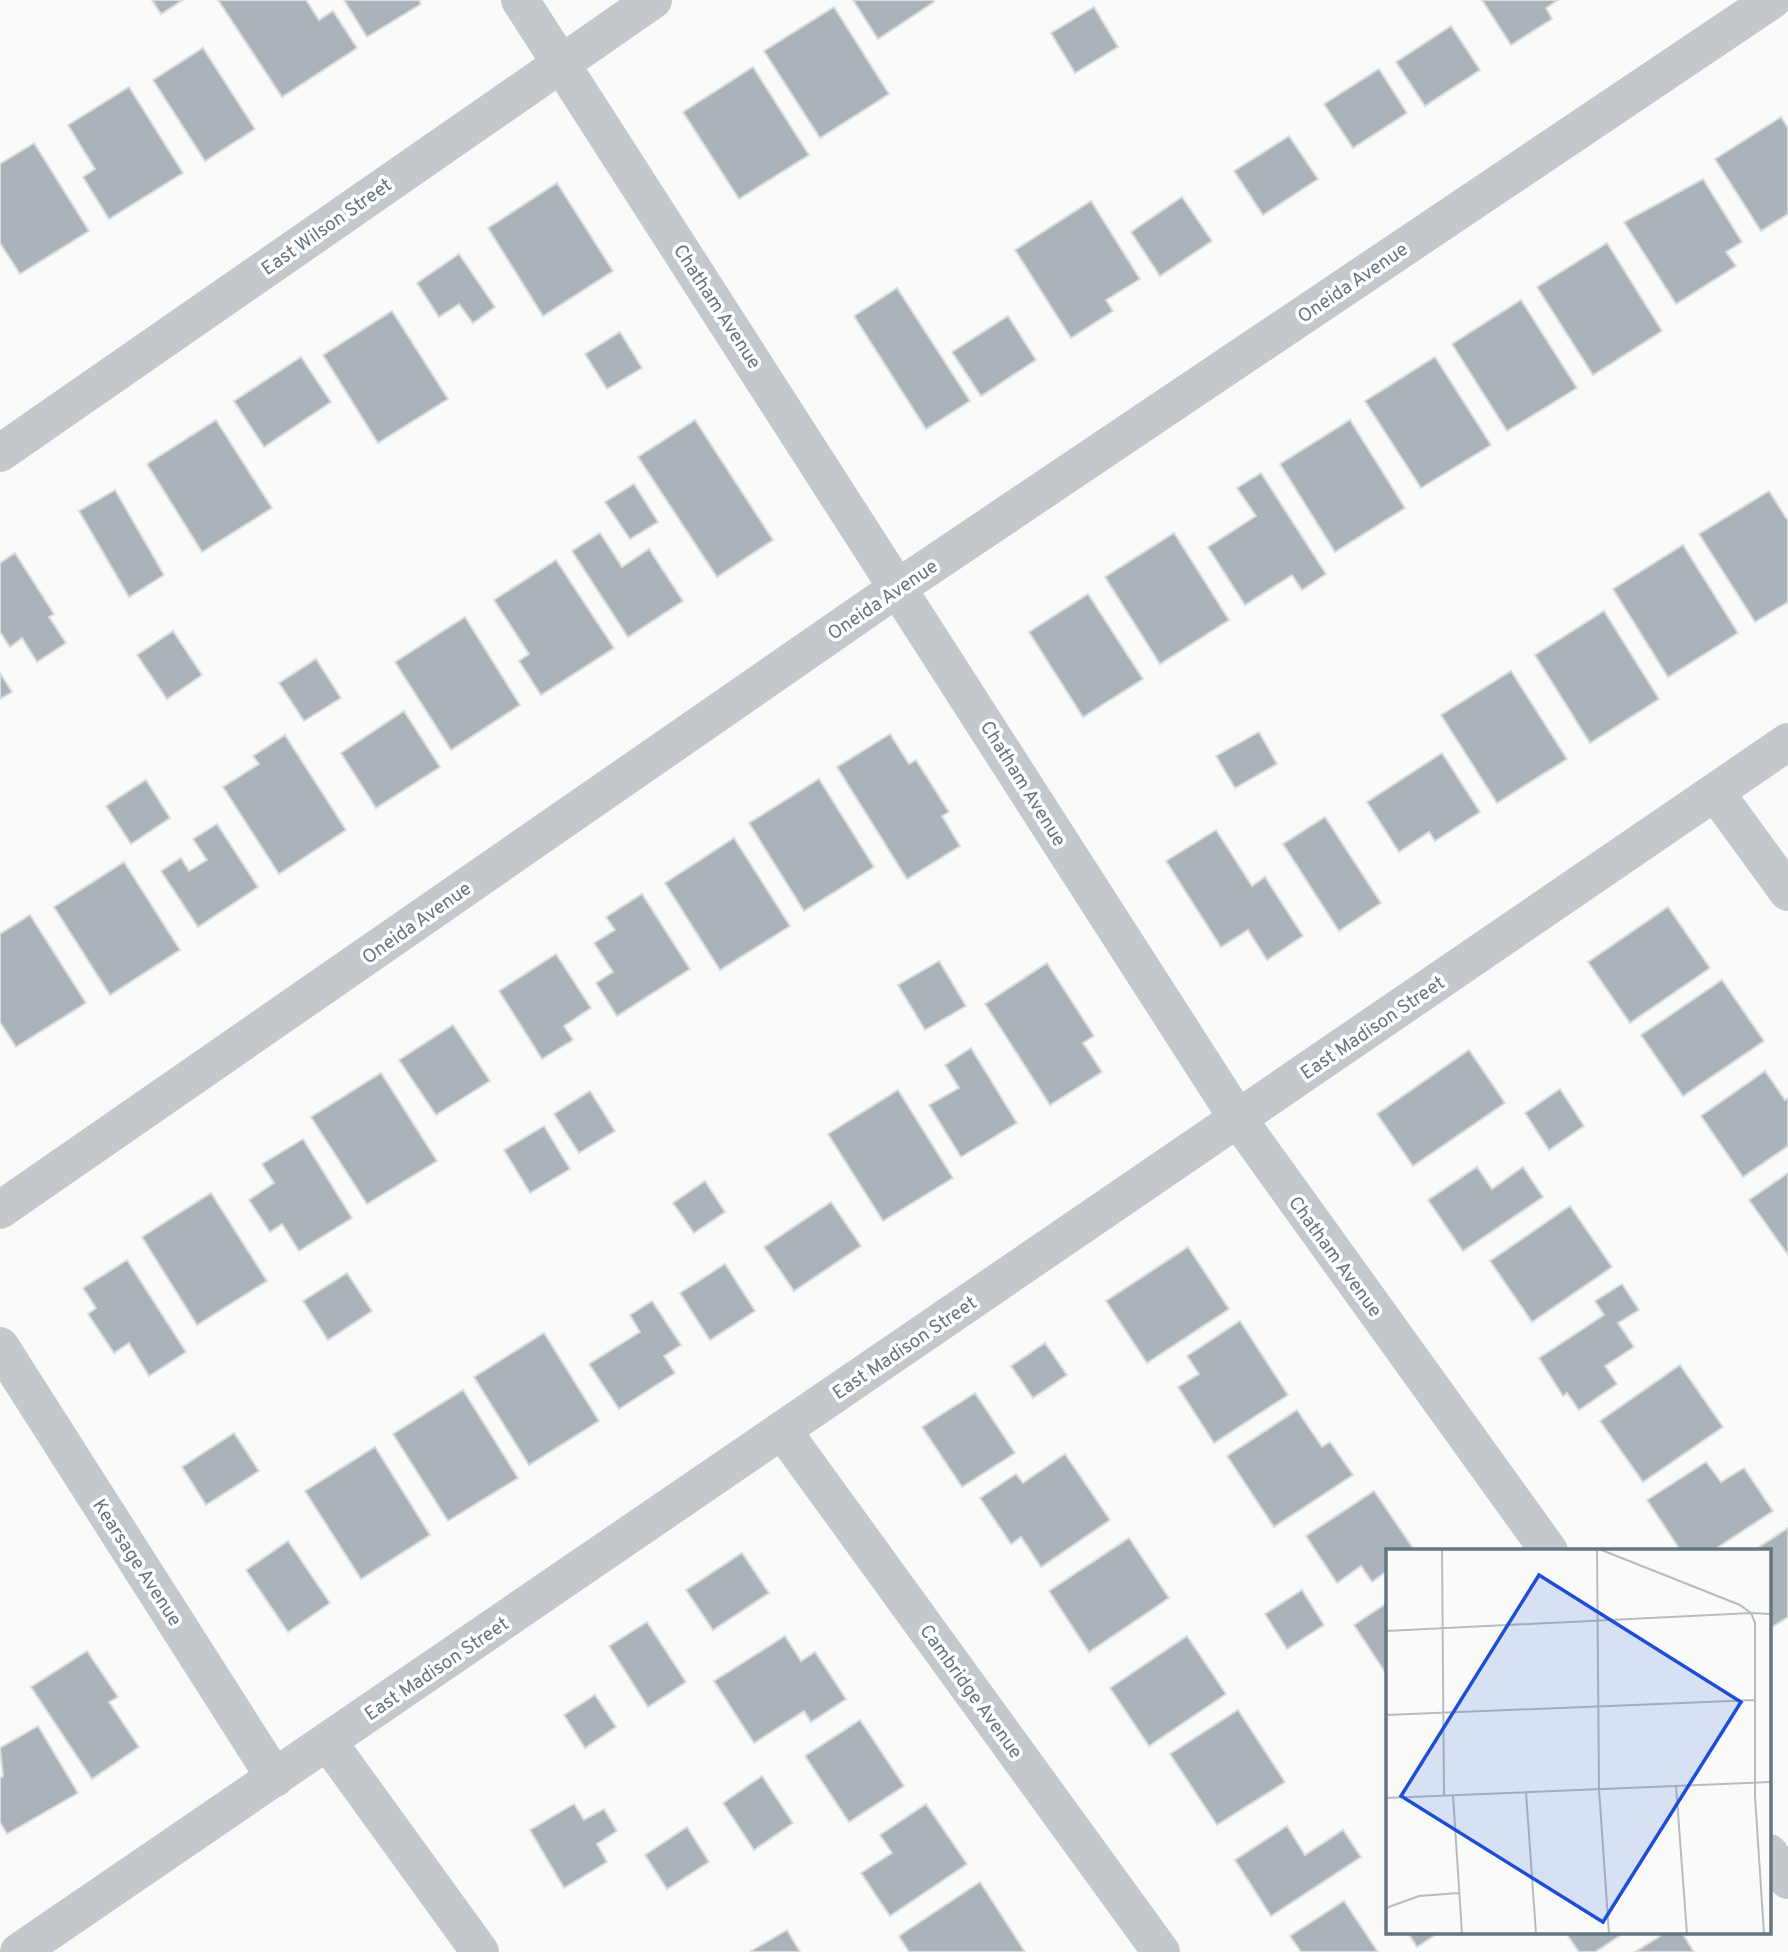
<svg xmlns="http://www.w3.org/2000/svg" width="1788" height="1952" viewBox="0 0 1788 1952" font-family="Overpass,sans-serif">
  <style>
    .building { fill: #aab3b9; stroke: #dcdcda; stroke-width: 2 }
    .lines { fill: none; stroke-linecap: round; stroke-linejoin: round }
    .street { stroke: #c3c8cc; stroke-width: 38 }
    .labels { text-anchor: middle; stroke-width: 7; stroke-linejoin: round; paint-order: stroke }
    .street-label { font-size: 19px; fill: #657683; stroke: #fff }
    .inset-road { fill: none; stroke: #b5bdc2; stroke-width: 2 }
    .view { fill: #1d4ed8; fill-opacity: 0.15; stroke: #1d4ed8; stroke-width: 3.5 }
    .inset-edge { fill: none; stroke: #657683; stroke-width: 3.5 }
  </style>
  <rect width="100%" height="100%" fill="#fafaf8"/>
  <g class="building">
    <path d="M152,0h31l-22,14z"/>
    <path d="M218,0h88l13,20 14,-9 24,37 -75,49z"/>
    <path d="M344,0h75l2,4 -54,33z"/>
    <path d="M853,0h80l1,2 -56,37z"/>
    <path d="M1482,0h76l-12,8 6,11 -41,26z"/>
    <path d="M834,7l55,87 -69,44 -56,-87z"/>
    <path d="M1094,7l24,40 -43,26 -24,-40z"/>
    <path d="M1451,26l29,44 -55,36 -29,-44z"/>
    <path d="M203,48l52,81 -50,32 -52,-81z"/>
    <path d="M753,67l56,88 -70,44 -56,-87z"/>
    <path d="M1379,69l28,44 -54,35 -29,-44z"/>
    <path d="M129,87l54,86 -74,46 -26,-42 12,-8 -27,-44z"/>
    <path d="M1781,117l7,11v86l-27,17 -46,-72z"/>
    <path d="M1289,136l29,43 -55,36 -29,-44z"/>
    <path d="M34,143l55,88 -69,43 -20,-31v-79z"/>
    <path d="M1703,179l39,63 -16,10 10,14 -60,38 -52,-82z"/>
    <path d="M557,183l56,88 -70,45 -55,-88z"/>
    <path d="M1182,197l30,44 -52,35 -29,-44z"/>
    <path d="M1091,201l49,78 -34,21 7,11 -42,27 -56,-88z"/>
    <path d="M1607,243l55,88 -69,44 -56,-88z"/>
    <path d="M459,254l36,53 -22,16 -14,-19 -20,13 -22,-34z"/>
    <path d="M897,288l73,113 -44,28 -72,-113z"/>
    <path d="M1521,300l56,88 -70,43 -55,-87z"/>
    <path d="M392,311l56,88 -70,44 -55,-88z"/>
    <path d="M1008,316l28,44 -55,36 -29,-44z"/>
    <path d="M620,332l22,36 -35,21 -22,-35z"/>
    <path d="M301,357l30,45 -67,45 -30,-46z"/>
    <path d="M1435,357l56,88 -70,43 -56,-87z"/>
    <path d="M216,420l56,88 -70,44 -55,-88z"/>
    <path d="M695,420l78,120 -56,37 -79,-120z"/>
    <path d="M1350,420l55,88 -70,44 -55,-88z"/>
    <path d="M1261,473l65,101 -24,16 -10,-15 -47,30 -37,-58 48,-31 -19,-28z"/>
    <path d="M634,484l24,38 -28,17 -25,-37z"/>
    <path d="M115,490l49,85 -35,22 -50,-86z"/>
    <path d="M1769,491l19,30v81l-33,20 -56,-88z"/>
    <path d="M600,533l22,34 27,-18 34,52 -55,36 -56,-86z"/>
    <path d="M1174,533l55,87 -69,44 -55,-87z"/>
    <path d="M1683,545l55,88 -70,44 -55,-88z"/>
    <path d="M15,553l39,61 -5,3 17,26 -29,19 -15,-24 -12,9 -10,-15v-69z"/>
    <path d="M556,560l58,88 -73,47 -22,-34 10,-7 -35,-54z"/>
    <path d="M1088,594l55,85 -60,38 -54,-85z"/>
    <path d="M1604,611l55,88 -69,44 -55,-88z"/>
    <path d="M465,617l55,88 -69,45 -56,-88z"/>
    <path d="M173,631l29,44 -35,24 -30,-44z"/>
    <path d="M316,659l25,39 -37,23 -25,-38z"/>
    <path d="M1511,671l56,88 -70,44 -56,-88z"/>
    <path d="M0,673l12,19 -12,7z"/>
    <path d="M404,711l36,56 -64,41 -35,-55z"/>
    <path d="M1259,732l18,32 -42,24 -19,-32z"/>
    <path d="M890,734l19,30 7,-4 33,52 -7,4 18,30 -53,33 -70,-112z"/>
    <path d="M285,735l61,95 -67,44 -56,-87 36,-23 -6,-8z"/>
    <path d="M1442,753l38,59 -45,29 -6,-9 -30,20 -32,-50z"/>
    <path d="M819,779l55,88 -70,44 -55,-88z"/>
    <path d="M146,780l24,38 -39,26 -25,-38z"/>
    <path d="M1325,817l56,86 -42,28 -56,-87z"/>
    <path d="M217,824l41,63 -60,40 -37,-56 20,-13 8,13 18,-11 -14,-21z"/>
    <path d="M1216,830l36,56 13,-9 38,59 -36,24 -19,-30 -27,17 -55,-86z"/>
    <path d="M734,838l56,88 -70,44 -55,-87z"/>
    <path d="M124,862l56,88 -70,45 -56,-88z"/>
    <path d="M642,894l48,75 -73,47 -21,-33 17,-11 -19,-29 21,-13 -9,-13z"/>
    <path d="M1668,907l42,61 -80,55 -42,-61z"/>
    <path d="M30,915l56,88 -70,44 -16,-25v-88z"/>
    <path d="M556,954l35,54 -27,18 9,14 -31,19 -43,-68z"/>
    <path d="M939,961l27,45 -41,24 -27,-45z"/>
    <path d="M1047,963l47,73 -11,7 19,29 -52,33 -65,-101z"/>
    <path d="M1722,980l42,61 -81,55 -42,-61z"/>
    <path d="M453,1025l37,56 -54,34 -37,-55z"/>
    <path d="M971,1048l46,75 -56,34 -32,-52 30,-17 -14,-23z"/>
    <path d="M1469,1050l36,53 -92,63 -36,-52z"/>
    <path d="M1765,1071l20,29 3,-2v48l-45,31 -42,-61z"/>
    <path d="M381,1073l56,88 -70,43 -56,-87z"/>
    <path d="M1560,1089l24,37 -35,24 -24,-37z"/>
    <path d="M898,1090l55,88 -70,43 -55,-87z"/>
    <path d="M590,1091l25,40 -36,22 -25,-39z"/>
    <path d="M544,1126l26,43 -40,24 -26,-43z"/>
    <path d="M303,1139l49,79 -53,33 -17,-27 -12,8 -21,-32 25,-17 -12,-19z"/>
    <path d="M1477,1167l15,22 31,-22 20,30 -80,54 -35,-51z"/>
    <path d="M1788,1173v82l-39,-55z"/>
    <path d="M705,1181l20,31 -31,21 -21,-30z"/>
    <path d="M211,1193l56,88 -70,44 -55,-88z"/>
    <path d="M831,1202l30,44 -67,45 -30,-44z"/>
    <path d="M1570,1206l42,61 -80,55 -42,-61z"/>
    <path d="M1188,1247l41,62 -82,54 -41,-62z"/>
    <path d="M127,1260l59,92 -37,24 -20,-33 -15,10 -26,-39 8,-6 -13,-20z"/>
    <path d="M725,1264l30,47 -45,29 -30,-47z"/>
    <path d="M347,1273l25,38 -44,29 -25,-39z"/>
    <path d="M1622,1284l17,26 -21,13 16,24 -29,19 12,18 -38,26 -12,-17 -4,3 -24,-38 65,-43 -9,-14z"/>
    <path d="M652,1301l29,44 -17,11 11,17 -56,36 -30,-45 51,-32 -10,-17z"/>
    <path d="M1240,1321l48,74 -74,48 -36,-56 21,-13 -12,-18z"/>
    <path d="M544,1333l55,88 -70,44 -55,-88z"/>
    <path d="M1045,1343l22,32 -34,23 -22,-32z"/>
    <path d="M1680,1365l43,62 -80,55 -43,-61z"/>
    <path d="M463,1390l55,88 -70,43 -55,-87z"/>
    <path d="M975,1393l40,60 -53,34 -40,-60z"/>
    <path d="M1297,1410l25,37 8,-5 23,33 -79,52 -47,-71z"/>
    <path d="M234,1433l25,38 -53,34 -24,-38z"/>
    <path d="M375,1447l55,88 -69,44 -56,-88z"/>
    <path d="M1065,1454l45,66 -69,47 -20,-30 -10,7 -31,-46 36,-24 7,9z"/>
    <path d="M1706,1462l15,20 23,-14 29,43 -61,40h-31l-34,-51z"/>
    <path d="M1374,1491l41,60h-28v20l-15,11 -11,-16 -24,17 -31,-47z"/>
    <path d="M1788,1528v89l-19,12v-78h-16z"/>
    <path d="M1129,1538l40,60 -80,54 -40,-61z"/>
    <path d="M288,1541l42,62 -42,29 -42,-62z"/>
    <path d="M742,1553l27,40 -56,37 -27,-40z"/>
    <path d="M1302,1590l22,35 -37,24 -22,-35z"/>
    <path d="M1387,1603v72l-33,-50z"/>
    <path d="M647,1622l39,60 -38,25 -39,-61z"/>
    <path d="M785,1636l16,25 14,-9 31,47 -35,23 -7,-11 -50,32 -40,-62z"/>
    <path d="M1187,1636l39,58 -77,52 -39,-58z"/>
    <path d="M87,1651l31,46 -9,5 30,45 -47,32 -61,-92z"/>
    <path d="M595,1695l21,32 -31,21 -21,-33z"/>
    <path d="M1238,1710l47,72 -68,43 -47,-71z"/>
    <path d="M860,1720l44,66 -55,36 -44,-66z"/>
    <path d="M38,1726l40,67 -71,41 -7,-12v-44l3,-2 -3,-28z"/>
    <path d="M762,1776l31,47 -39,27 -31,-47z"/>
    <path d="M574,1804l10,16 20,-11 13,22 -20,13 10,18 -43,26 -34,-58z"/>
    <path d="M926,1804l41,60 -77,52 -29,-43 31,-20 -12,-18z"/>
    <path d="M1287,1826l18,29 38,-25 18,27 -90,59 -36,-56z"/>
    <path d="M687,1827l22,35 -42,27 -22,-34z"/>
    <path d="M980,1882l45,70h-116l-10,-16z"/>
    <path d="M1344,1901l34,51h-77l-11,-16z"/>
    <path d="M787,1930l13,22h-48l-1,-1z"/>
    <path d="M1408,1933h30l-21,14z"/>
    <path d="M1566,1933h58l-29,19h-16z"/>
    <path d="M1665,1933h17l12,19h-59z"/>
  </g>
  <g class="lines">
    <g class="street">
      <path d="M520,0l718,1119 311,432"/>
      <path d="M0,453l653,-453"/>
      <path d="M1715,792l73,100"/>
      <path d="M0,1210l899,-623 873,-587"/>
      <path d="M0,1346l275,432"/>
      <path d="M782,1430l379,522"/>
      <path d="M328,1742l152,210"/>
      <path d="M1769,1853l19,27"/>
      <path d="M19,1952l1769,-1210"/>
    </g>
  </g>
  <g class="labels">
    <g class="street-label">
      <text transform="translate(326 226) rotate(-35)" y="7">East Wilson Street</text>
      <text transform="translate(1352 282) rotate(-34)" y="7">Oneida Avenue</text>
      <text transform="translate(718 306) rotate(57)" y="7">Chatham Avenue</text>
      <text transform="translate(882 599) rotate(-34)" y="7">Oneida Avenue</text>
      <text transform="translate(1024 783) rotate(58)" y="7">Chatham Avenue</text>
      <text transform="translate(416 922) rotate(-35)" y="7">Oneida Avenue</text>
      <text transform="translate(1372 1027) rotate(-34)" y="7">East Madison Street</text>
      <text transform="translate(1336 1256) rotate(54)" y="7">Chatham Avenue</text>
      <text transform="translate(904 1347) rotate(-34)" y="7">East Madison Street</text>
      <text transform="translate(138 1562) rotate(57)" y="7">Kearsage Avenue</text>
      <text transform="translate(436 1668) rotate(-34)" y="7">East Madison Street</text>
      <text transform="translate(972 1691) rotate(54)" y="7">Cambridge Avenue</text>
    </g>
  </g>
  <g transform="translate(1386 1549)">
    <rect width="385" height="385" fill="#fafaf8"/>
    <path class="inset-road" d="M56,0l2,247M211,0l2,240 10,145M213,0l141,56 11,8 20,1M0,82l365,-18 4,10v173l9,138M0,166l369,-15M290,237l11,148M140,243l10,142M67,246l9,139M0,249l385,-16M0,359l33,-12 40,-3"/>
    <path class="view" d="M153,26l202,127 -138,220 -202,-126z"/>
    <rect width="385" height="385" class="inset-edge"/>
  </g>
</svg>
